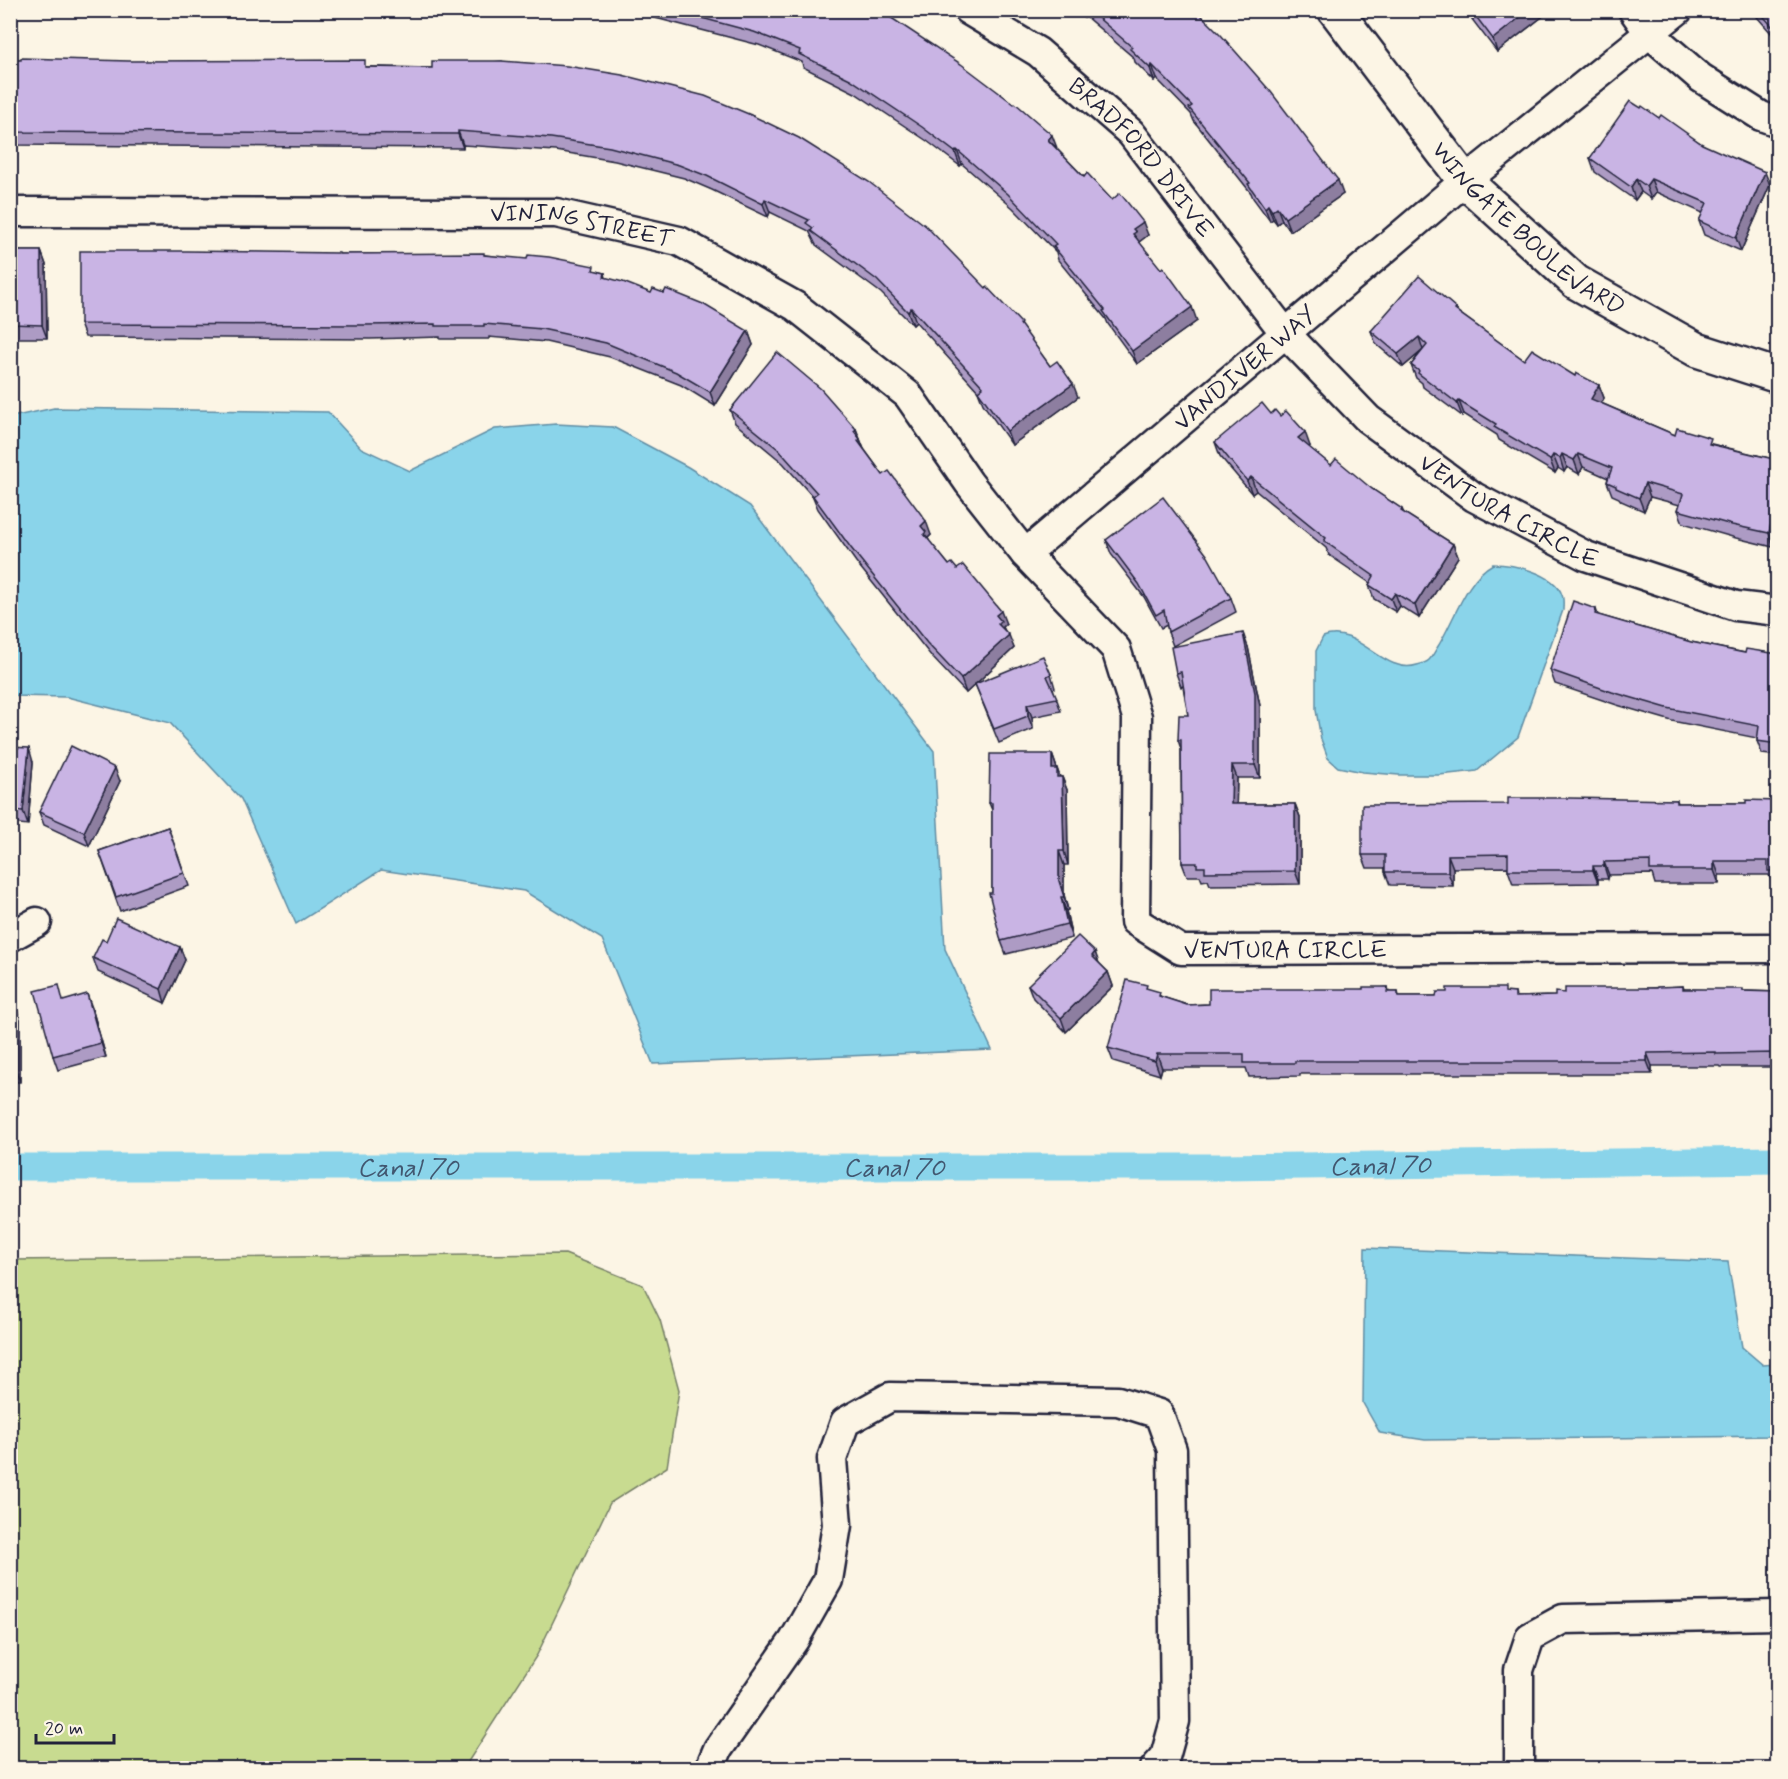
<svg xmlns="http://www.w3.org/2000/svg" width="1788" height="1779" viewBox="0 0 1788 1779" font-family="Mynerve,sans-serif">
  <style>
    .green { fill: #c8db90; stroke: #757e66; stroke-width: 1.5 }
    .water { fill: #8ad4ea; stroke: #608da4; stroke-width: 1.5 }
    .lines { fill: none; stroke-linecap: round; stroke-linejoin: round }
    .canal { stroke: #8ad4ea; stroke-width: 27 }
    .street-casing { stroke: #22223b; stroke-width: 33 }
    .secondary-casing { stroke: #22223b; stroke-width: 38 }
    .street { stroke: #fcf5e5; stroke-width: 28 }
    .secondary { stroke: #fcf5e5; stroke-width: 33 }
    .wall { fill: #ad9bc4; stroke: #22223b; stroke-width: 1.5 }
    .shaded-wall { fill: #8d7ea0; stroke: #22223b; stroke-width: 1.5 }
    .building { fill: #c9b4e4; stroke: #22223b; stroke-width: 1.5 }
    .labels { text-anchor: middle; stroke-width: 5; stroke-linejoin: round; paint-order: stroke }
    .street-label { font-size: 24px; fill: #22223b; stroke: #fcf5e5 }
    .water-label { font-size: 26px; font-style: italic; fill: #415770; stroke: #fcf5e5 }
  </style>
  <rect width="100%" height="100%" fill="#fcf5e5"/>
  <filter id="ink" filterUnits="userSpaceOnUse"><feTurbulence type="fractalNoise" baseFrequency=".0167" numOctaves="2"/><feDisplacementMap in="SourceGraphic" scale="12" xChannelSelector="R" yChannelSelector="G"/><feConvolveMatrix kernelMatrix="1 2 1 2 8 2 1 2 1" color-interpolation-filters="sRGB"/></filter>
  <g filter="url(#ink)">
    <path class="green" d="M565,1254l78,31 17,35 19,70 -12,77 -57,36 -73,152 -73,113h-453v-508z"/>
    <g class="water">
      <path d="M54,408l274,4 33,36 49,23 85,-42 61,-5 57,3 75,40 62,39 184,245 11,198 47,101 -339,14 -51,-125 -78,-48 -143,-21 -85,54 -55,-125 -71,-76 -103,-26 -56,-1v-279z"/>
      <path d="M1493,564c20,0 62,9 69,31 2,4 1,10 1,15l-45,127 -41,34 -38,4h-40l-36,-3 -25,-5 -10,-9 -7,-19 -5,-29v-59l7,-14c35,-14 60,39 94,28 4,-1 10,-3 12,-5 3,-3 6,-9 8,-12 17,-26 28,-69 56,-84z"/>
      <path d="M1365,1248l363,14 14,85 21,18 14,-1v72l-352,4 -45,-7 -17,-30z"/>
    </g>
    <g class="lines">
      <path class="canal" id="s1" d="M10,1167h1212l556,-7"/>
      <g class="street-casing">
        <g id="street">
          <path id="s2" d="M968,10l70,42 93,81 154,200 83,86 106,78 112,59 150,50 42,5"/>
          <path d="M1633,10l17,24 51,44 60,38 17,6"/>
          <path id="s3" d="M10,212l546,1 123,28 116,65 113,89 61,88 56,71 91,95 21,68 -2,204 46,29 597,-2"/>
          <path id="s4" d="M1025,554l440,-373 213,-171"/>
          <path d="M10,937l27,-15"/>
          <path d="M710,1768l8,-19 76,-109 34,-60 9,-55 -5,-66 13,-37 45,-25 228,4 41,13 13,36 3,271 -10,36 -10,11"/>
          <path d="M1519,1768v-98l11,-33 33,-18 215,-4"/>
        </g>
      </g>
      <g class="secondary-casing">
        <g id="secondary">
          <path id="s5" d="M1335,10l130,171 111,101 121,68 81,26"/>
        </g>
      </g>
      <use href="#street" class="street"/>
      <use href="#secondary" class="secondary"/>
    </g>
    <g class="wall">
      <path d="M626,10h250l181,139 27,28 28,23 36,35 -9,7 58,79 -60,43 -29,-40 -2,-5 -48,-59 -2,-8 -43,-44 -51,-44 -2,2 -33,-25 -72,-48 -52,-26 -1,-5 -43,-17 -115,-30 -1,-2z"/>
      <path d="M1074,10h122l147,184 -53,37 -8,-11 -5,4 -4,-5 -3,2 -17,-23 -2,-5 -57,-72 -3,-7 -34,-35 -3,2 -19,-19 -1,-4 -48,-41 -2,1z"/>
      <path d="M1468,10h83l-54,42 -26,-34z"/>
      <path d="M1751,10h27v31z"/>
      <path d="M10,60l422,8 70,-7 521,268 27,37 28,31 -66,48 -29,-41 -5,-13 -62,-69 -3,3 -32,-32 -65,-48 -7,-14 -39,-19 -2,5 -56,-27 -28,-12 -69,-17 -59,-10 -93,-6v3l-453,-3z"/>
      <path d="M1641,108l18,10 111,67 -29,66 -37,-16 -5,-14 4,-8 -47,-21 -5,7 -10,-7 -6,8 -40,-28 -5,-14z"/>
      <path d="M10,251h31l5,14 1,73h-37z"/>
      <path d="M340,254l145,1 111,16 9,2 1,5 142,53 5,14 -38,61 -34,-21 -71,-28 -64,-15 -57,-5v2h-49v-2l-70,2 -285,-2 -5,-13z"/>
      <path d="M1456,308l2,4 66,48 75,25 5,13 -3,5 74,32 103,25v72l-5,15 -37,-9 -53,-15 -5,-13 2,-5 -30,-8 -6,14 -23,-10 -2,-3 -7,-3 -5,-13 1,-4 -25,-11 -4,7 -12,-7 -3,5 -6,-4 -3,5 -56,-33 -2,-5 -33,-21 -2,2 -39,-29 -1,-4 -6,-5 -5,-13 10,-13 -18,15 -27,-23 -5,-13z"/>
      <path d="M730,410l126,19 8,20 19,26 48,60 -3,3 1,3 20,24 57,59 -3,3 11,21 -48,45 -34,-36 -76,-95 -38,-53 -5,-12 -30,-34 -48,-40z"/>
      <path d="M1271,414l39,32 -2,1 23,18 41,24 30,20 2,4 49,31 5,13 -39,61 -19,-12 -4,6 -22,-13 -5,-14 1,-2 -41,-28 -3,-7 -70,-57 -4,3 -32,-38 -5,-14z"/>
      <path d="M1106,540l125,58 5,14 -63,34 -5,-14 -1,-7 -6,3 -17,-31 -33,-43z"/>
      <path d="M1596,609l2,6 93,27 54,11 33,1v102l-16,-2 -5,-13v-3l-85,-17 -55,-16 -62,-21 -5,-14z"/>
      <path d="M1248,647l12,59v72h-23l-1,26h59l5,13v67l-90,1 -2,-5 -6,1 -2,-5h-13l-5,-13 -1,-114 -3,-9 10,-25 -5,-29 -2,1 -5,-14z"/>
      <path d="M1051,674l4,14 -2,1 8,22 -29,6 1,12 -34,14 -24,-59z"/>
      <path d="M10,747l23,15 -5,63 -17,-2 -1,1z"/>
      <path d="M1052,754l8,23h2l5,13 1,75h-4v30l4,15 -2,1 6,27 -66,16 -5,-13 -9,-48v-83l-3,-7z"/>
      <path d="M120,781l-31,65 -45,-21 -5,-13z"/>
      <path d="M1677,800l1,3h68l32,-2v83h-5l-4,-9h-50v9h-64l-3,-10 -43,1 -1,4h-10v4l-85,1 -5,-14v-3l-55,1v18l-63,-1 -5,-13v-4h-18l-5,-13 146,-51z"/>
      <path d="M168,827l21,59 -69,25 -21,-60z"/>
      <path d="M106,941l74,6 5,13 -20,43 -67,-31 -5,-14z"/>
      <path d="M1095,952l3,10 10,10 5,14 -47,46 -33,-34 -5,-13z"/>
      <path d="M1683,986l1,3 94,3v75h-57l-1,-1h-68v8h-352v2l-51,1 -3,-9h-84l-2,7 -47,-14 -5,-13 40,-59 14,8 25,8 22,-1 179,-17 1,5h9l1,4h37l70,-3h9l1,4 39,-1 10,-3z"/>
      <path d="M64,1001l28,7 14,49 -48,13 -5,-14z"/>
      <path d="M10,1006l10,13v63h-10z"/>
    </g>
    <g class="shaded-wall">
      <path d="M1081,10h2l3,7 -2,1z"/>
      <path d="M1529,10h22l-54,42 -4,-13z"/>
      <path d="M1152,65l5,14 -3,2 -4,-13z"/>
      <path d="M458,131l5,14v3l-5,-14z"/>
      <path d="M1052,135l5,13 -9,-8z"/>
      <path d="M957,150l5,14 -2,2 -5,-14z"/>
      <path d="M1765,172l5,13 -29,66 -5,-13z"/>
      <path d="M1636,179l5,13 -6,8 -4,-13z"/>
      <path d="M1651,179l5,13 -5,7 -5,-13z"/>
      <path d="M1338,180l5,14 -53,37 -5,-13z"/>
      <path d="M765,199l5,13 -2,5 -5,-13z"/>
      <path d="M1268,205l5,14 -3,2 -5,-13z"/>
      <path d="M1277,207l5,13 -5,4 -5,-13z"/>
      <path d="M1143,222l5,13 -9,7 -6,-8v-5z"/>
      <path d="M41,251l5,14 1,73 -5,-13z"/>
      <path d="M1192,307l5,14 -60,43 -5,-13z"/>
      <path d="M911,308l5,14 -3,3 -5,-13z"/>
      <path d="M748,331l5,14 -38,61 -5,-14z"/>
      <path d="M1419,337l4,13 -20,17 -5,-13z"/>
      <path d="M1073,384l5,13 -66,48 -5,-14z"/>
      <path d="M1599,385l5,13 -8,14 -5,-13z"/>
      <path d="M1459,401l5,13 -2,2 -5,-13z"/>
      <path d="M856,429l9,23 -2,2 -9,-23z"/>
      <path d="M1305,432l5,14 -7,6 -5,-14z"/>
      <path d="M1562,454l5,13 -3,5 -4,-14z"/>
      <path d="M1578,454l5,13 -4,7 -5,-14z"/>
      <path d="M1553,455l5,13 -3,5 -5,-13z"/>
      <path d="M1251,477l5,14 -4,3 -5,-13z"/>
      <path d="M1645,483l5,14 -6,14 -5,-13z"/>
      <path d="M1772,518l5,14 -4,15 -4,-14z"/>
      <path d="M926,521l5,14 -3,3 3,8 -3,2 -7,-22z"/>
      <path d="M1453,544l5,13 -39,61 -4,-13z"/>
      <path d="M1395,593l5,13 -4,6 -5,-13z"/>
      <path d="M1001,611l5,13 -3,3 3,8 -3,2 -7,-22z"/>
      <path d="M1243,633l5,14 12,59v72l-5,-13z"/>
      <path d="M1009,635l5,13 -48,45 -5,-14z"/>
      <path d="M1027,704l5,13 1,12 -5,-13z"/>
      <path d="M29,748l4,14 -5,63 -5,-14z"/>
      <path d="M1052,754l10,29 -1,7 -9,-21z"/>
      <path d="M1232,765l5,13 -1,40 -5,-14z"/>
      <path d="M115,768l5,13 -31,65 -5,-14z"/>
      <path d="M1062,777l5,13 1,75 -4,-14z"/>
      <path d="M1295,804l5,13v67l-5,-13z"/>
      <path d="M1059,851l5,14v30l4,15 -9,-29z"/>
      <path d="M1448,855l5,13v18l-5,-14z"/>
      <path d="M1714,861l5,14v9l-5,-14z"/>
      <path d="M1604,862l5,13 -1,4 -4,-13z"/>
      <path d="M1593,866l5,13v4l-5,-13z"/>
      <path d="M1061,897l5,14 6,27 -5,-14z"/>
      <path d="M180,947l5,13 -20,43 -4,-14z"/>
      <path d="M1095,952l5,14 -8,-10z"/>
      <path d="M1108,972l5,14 -47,46 -5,-14z"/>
      <path d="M87,994l5,14 14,49 -5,-14z"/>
      <path d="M16,1006l4,13v63l-5,-13z"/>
      <path d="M1647,1053l5,13v8l-5,-13z"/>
      <path d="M1157,1054l5,14 -2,7 -5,-14z"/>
    </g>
    <g class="building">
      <path d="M672,10h204l14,7 71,47 53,40 1,-1 37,32 -4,5 36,37 3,-4 25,27 8,-7 23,29 -10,7 3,3 -3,2 28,35 2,-2 29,40 -60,44 -29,-40 2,-1 -52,-64 3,-2 -48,-50 -51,-44 -2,2 -33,-25 -72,-48 -51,-25 1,-4 -46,-18z"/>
      <path d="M1089,10h107l25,25 50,57 67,88 -53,38 -8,-11 -5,4 -4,-6 -3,3 -17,-24 2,-1 -61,-75 3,-2 -40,-41 -2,3 -20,-19 2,-2z"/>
      <path d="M1471,10h58l-36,29z"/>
      <path d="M1758,10h20v23z"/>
      <path d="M21,58l108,3 236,-1v7l67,1v-7h70l65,5 55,9 83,21 46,19 48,23 70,44 57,44 60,62 1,-1 34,36 -1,1 30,42 7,-5 16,23 -66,47 -29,-40 5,-4 -72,-79 -3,4 -31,-32 -66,-49 2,-3 -7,-5 3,-3 -44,-21 -2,5 -56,-28 -28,-11 -69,-18 -59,-9 -93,-7v3l-448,-2v-72h11z"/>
      <path d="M1630,101l11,7 1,-2 17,12 2,-3 41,29 63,28 -29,66 -37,-17 8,-18 -56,-24 -5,7 -10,-7 -5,8 -41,-29z"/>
      <path d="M1778,224v14l-3,-1z"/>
      <path d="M10,251h31l1,74 -32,-1z"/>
      <path d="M80,251h107l152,2v1l145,-1v2l43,4 1,-4 21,2 45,9 -1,4 12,3 -1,4 19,5 28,11 2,-4 11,4 2,-4 37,15 45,27 -38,61 -34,-20 -70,-29 -64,-14 -58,-5v2h-49v-2l-70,1 -285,-1z"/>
      <path d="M1419,276l37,32 -1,2 69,50 8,-11 43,27 1,-3 23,12 -8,14 84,36 2,-7 34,10 -2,6 69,16v59l-6,-1 -3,15 -37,-8 -54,-15 5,-16 -38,-11 -6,15 -23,-10v-2l-9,-4 5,-14 -34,-14 -4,6 -12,-6 -2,4 -7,-3 -3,5 -56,-33 2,-3 -37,-23 -2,2 -39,-30 1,-2 -8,-6 16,-20 -8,-8 -21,17 -27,-23z"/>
      <path d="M777,352l44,37 35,40 -2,2 6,8 -2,2 25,34 6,-4 37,50 -5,5 5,6 -2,2 25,31 3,-2 5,6 6,-4 38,46 -5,4 5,6 -3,3 11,11 -48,44 -34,-36 -76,-95 -38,-52 4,-3 -39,-44 -48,-39z"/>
      <path d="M1262,403l9,11 4,-4 5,6 6,-5 19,21 -7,6 33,27 5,-6 36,30 30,20 -1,2 52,33 -38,61 -20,-12 -4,6 -22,-14 5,-9 -50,-35 2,-3 -75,-61 -4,4 -32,-39z"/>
      <path d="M1163,497l44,58 24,43 -63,34 -4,-22 -8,5 -17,-31 -33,-44z"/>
      <path d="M1573,601l23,8 -1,5 96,28 54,11 1,-4 32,5v90l-21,-3 2,-15 -92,-18 -55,-16 -62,-22z"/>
      <path d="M1243,633l12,60v72h-23l-1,39h64v67l-90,1v-5h-8v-4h-15l-1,-123h-3l1,-25h9l-7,-43 -5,1 -5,-26z"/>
      <path d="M1043,656l8,18 -4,2 10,22 -30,6 1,12 -34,13 -19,-45z"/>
      <path d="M71,746l44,22 -31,64 -45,-20z"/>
      <path d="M10,747l19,1 -6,63 -13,-1z"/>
      <path d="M990,754h62v15h5v8h5l2,74h-5v30l5,16h-3l6,27 -66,17 -12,-48h3v-90h-3z"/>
      <path d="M1508,798h61l108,2v3h69v-3l32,1v70h-10v-10h-54v9h-64v-9l-46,1v4h-11v4h-85v-16l-60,1v17h-63v-17h-23v-50l146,-1z"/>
      <path d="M168,827l16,46 -68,24 -17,-46z"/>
      <path d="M116,918l64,29 -19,42 -68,-31 9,-19 4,2z"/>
      <path d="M1078,936l17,16 -3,4 16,16 -47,46 -33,-33z"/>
      <path d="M1127,980l20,5 -1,3 14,4 -1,4 28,9 22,-1v-15h154v-2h25l-1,5h11v4h38l1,-4h10v-4h58v4l10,1v4l40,-1v-4l10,1v-5h92v-1l26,-1v3h60v2l35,1v68h-2v-7l-60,1v-2l-69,1v8h-352v2h-51v-9h-87l-2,7 -47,-13z"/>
      <path d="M59,985l4,16 24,-7 14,49 -48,13 -18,-65z"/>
      <path d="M10,1006h6l-1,63h-5z"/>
    </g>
  </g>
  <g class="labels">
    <g class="street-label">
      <text dy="8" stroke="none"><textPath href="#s2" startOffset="230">BRADFORD DRIVE</textPath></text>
      <text dy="8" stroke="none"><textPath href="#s5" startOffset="294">WINGATE BOULEVARD</textPath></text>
      <text dy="8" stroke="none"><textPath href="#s3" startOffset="573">VINING STREET</textPath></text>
      <text dy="8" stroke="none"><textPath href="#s4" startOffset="288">VANDIVER WAY</textPath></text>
      <text dy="8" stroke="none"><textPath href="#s2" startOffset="746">VENTURA CIRCLE</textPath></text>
      <text dy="8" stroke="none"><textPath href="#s3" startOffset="1712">VENTURA CIRCLE</textPath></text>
    </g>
    <g class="water-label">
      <text dy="9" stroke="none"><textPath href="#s1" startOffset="1370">Canal 70</textPath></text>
      <text dy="9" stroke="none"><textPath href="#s1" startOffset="398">Canal 70</textPath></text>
      <text dy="9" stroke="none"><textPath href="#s1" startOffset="884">Canal 70</textPath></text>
    </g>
  </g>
  <rect width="1788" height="1779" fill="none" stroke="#fcf5e5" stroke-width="36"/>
  <rect x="18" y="18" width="1752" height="1743" fill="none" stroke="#22223b" stroke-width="2" filter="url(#ink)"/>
  <path d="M36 1734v9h78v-9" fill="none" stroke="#22223b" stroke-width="3"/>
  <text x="45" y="1734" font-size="18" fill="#22223b" stroke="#fcf5e5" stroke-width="4.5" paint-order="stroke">20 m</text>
</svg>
